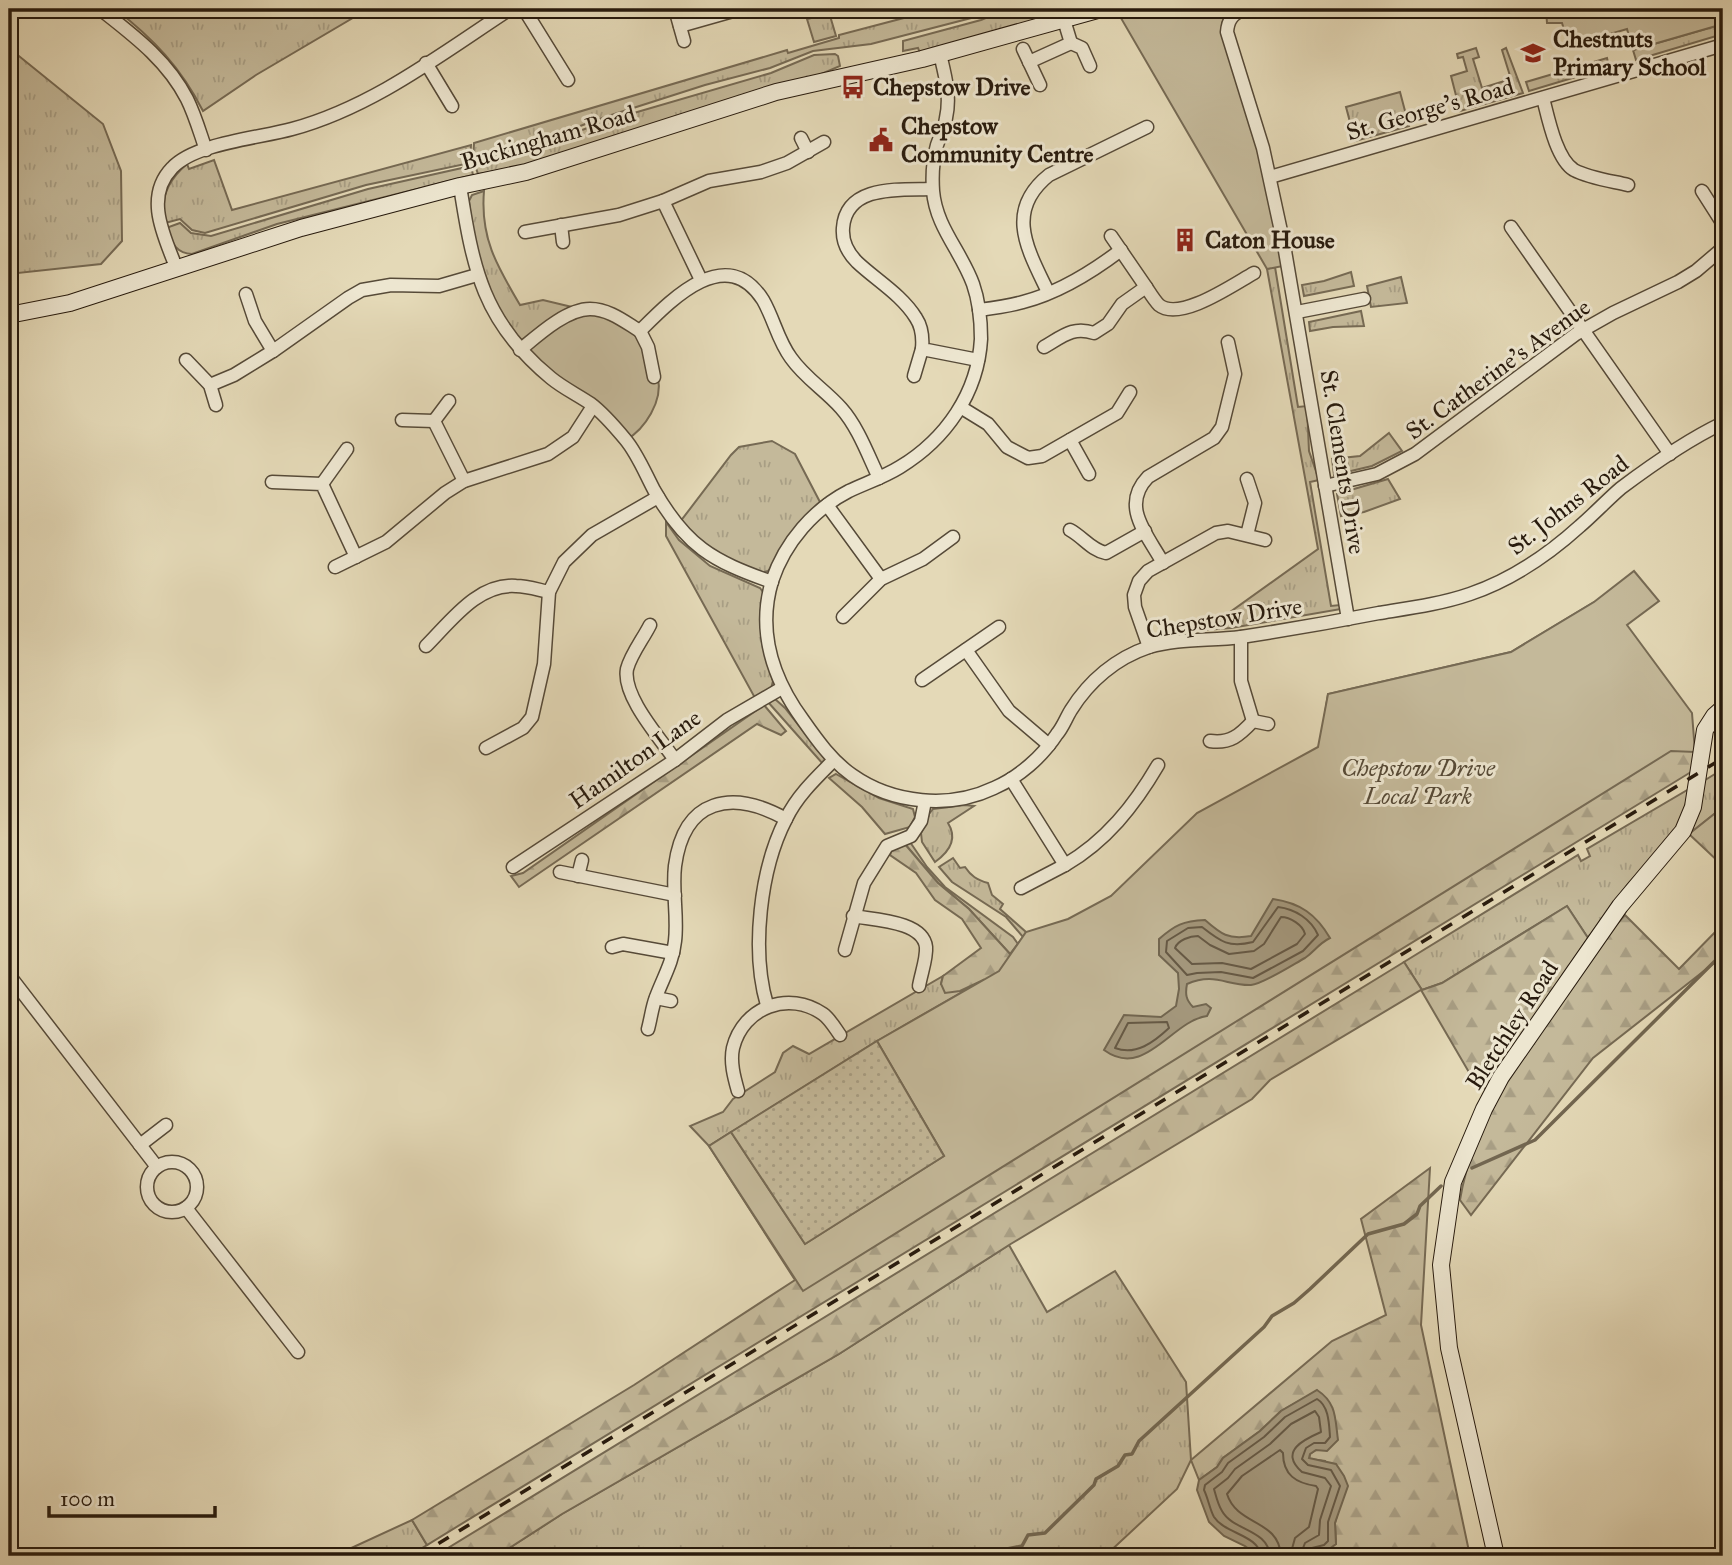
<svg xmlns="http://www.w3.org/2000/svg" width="1732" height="1565" viewBox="0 0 1732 1565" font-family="'IM FELL Great Primer',serif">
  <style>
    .grass { fill: url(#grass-tufts); stroke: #766a54; stroke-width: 2 }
    .forest { fill: url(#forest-firs); stroke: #766a54; stroke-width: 2 }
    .park { fill: #c4b99a; stroke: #766a54; stroke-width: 2 }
    .garden { fill: url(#garden-dots); stroke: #766a54; stroke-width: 2 }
    .water { fill: #a4987d; stroke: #726650; stroke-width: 2 }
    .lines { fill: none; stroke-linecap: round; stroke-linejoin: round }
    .shore { stroke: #665945; stroke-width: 2 }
    .stream { stroke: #726650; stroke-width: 3.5 }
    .street-casing { stroke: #564a38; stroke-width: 15 }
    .secondary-casing { stroke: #271a0d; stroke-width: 18 }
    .street { stroke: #ede6d0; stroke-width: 12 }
    .secondary { stroke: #ede6d0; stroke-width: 16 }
    .rail { stroke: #271a0d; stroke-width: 3.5; stroke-dasharray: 12 12; stroke-linecap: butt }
    .labels { text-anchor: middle; stroke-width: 6; stroke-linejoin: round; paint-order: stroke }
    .poi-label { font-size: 24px; font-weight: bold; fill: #271a0d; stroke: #ede6d0; text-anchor: start }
    .street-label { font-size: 24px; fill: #271a0d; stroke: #ede6d0 }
    .park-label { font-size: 24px; font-style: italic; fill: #564a37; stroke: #ede6d0 }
  </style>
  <defs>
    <pattern id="grass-tufts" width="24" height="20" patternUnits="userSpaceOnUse" patternTransform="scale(1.75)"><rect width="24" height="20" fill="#c4b99a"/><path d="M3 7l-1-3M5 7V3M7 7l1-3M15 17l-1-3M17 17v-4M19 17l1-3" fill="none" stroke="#a89e84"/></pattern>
    <pattern id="forest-firs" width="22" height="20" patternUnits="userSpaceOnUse" patternTransform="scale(1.75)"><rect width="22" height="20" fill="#c4b99a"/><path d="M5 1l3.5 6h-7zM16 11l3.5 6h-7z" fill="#a89e84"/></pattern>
    <pattern id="garden-dots" width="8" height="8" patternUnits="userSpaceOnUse" patternTransform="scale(1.75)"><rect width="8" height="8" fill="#c4b99a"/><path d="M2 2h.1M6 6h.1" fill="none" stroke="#a89e84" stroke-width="1.8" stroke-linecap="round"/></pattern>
  </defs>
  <rect width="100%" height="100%" fill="#e4d9b7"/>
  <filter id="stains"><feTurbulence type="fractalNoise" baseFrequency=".00286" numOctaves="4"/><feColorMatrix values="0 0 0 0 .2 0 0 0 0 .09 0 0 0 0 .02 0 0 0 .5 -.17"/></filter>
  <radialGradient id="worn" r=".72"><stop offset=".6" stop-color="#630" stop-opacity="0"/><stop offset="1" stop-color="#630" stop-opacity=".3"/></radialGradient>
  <g class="grass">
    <path d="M115,9h253l-112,66 -53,36c-22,-43 -50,-73 -88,-102z"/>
    <path d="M814,9h14l8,27 -22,6 -7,-23 9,-2z"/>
    <path d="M952,9h46l-19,7 -108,28 -58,7 -43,17 -65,17 -103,33 -82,30 -47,14 1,-19 313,-93 1,3 51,-15v-3l84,-22 2,3z"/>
    <path d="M1007,9h72l-159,44 -2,-5 -15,3v-10l78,-21z"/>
    <path d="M1723,24v10l-87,26 -3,-10z"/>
    <path d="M9,48l94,76 18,47 1,70 -21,23 -92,10z"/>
    <path d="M1476,48l3,9 -6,2 9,29 29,-9 -9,-29 4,-2 17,45 -63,18 -9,-35 16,-5 -4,-14 -5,1 -1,-4z"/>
    <path d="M835,54l3,2 2,10 -21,9 -295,91 -46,8 -3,-9 47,-12 81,-31 168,-49 43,-18z"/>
    <path d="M1607,58l2,9 -80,24 -3,-9z"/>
    <path d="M1400,92l9,34 -54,15 -9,-34z"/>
    <path d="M471,145l-1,18 -104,22 -161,48 -13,-3 -12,-11 -15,4c-6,-24 3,-43 22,-59l2,5 25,-9 18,50z"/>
    <path d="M471,166l2,9 -196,49 -85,30c-17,-1 -20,-12 -26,-26l14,-5 11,10 20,3 157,-47z"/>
    <path d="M484,191c-4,47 13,75 36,114l23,-5 33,8 -54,33 -24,-29 -24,-69 -5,-42 3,-6z"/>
    <path d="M1275,267l23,140 9,-1 2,45 10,29 -9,2 21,124 9,-1 1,4 -110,19 -26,2 113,-81 -51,-280z"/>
    <path d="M1351,272l3,14 -50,10 -2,-11 22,-4z"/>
    <path d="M1401,277l6,26 -36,4 -4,-21z"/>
    <path d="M1361,311l3,15 -31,1 -23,4 -1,-9z"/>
    <path d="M1389,433l13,18 -30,15 -38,9 -2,-16 28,-3z"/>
    <path d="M772,441l23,13 26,50 -48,62 -5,5 -8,2 -46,-20 -34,-31 51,-67 8,-8z"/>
    <path d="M1388,479l12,20 -36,13 -23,4 -4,-22z"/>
    <path d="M666,522l13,18 31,26 50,22 3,4 -2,42 12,47 -2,8 -16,9 -89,-162z"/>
    <path d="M775,699l10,9 40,51 -2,5 -55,-62z"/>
    <path d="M1723,769v38l-34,27c9,-16 12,-34 13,-52z"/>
    <path d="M836,774l43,24 34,11 2,8 -5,10 -25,7 -23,-27 -33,-29z"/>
    <path d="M1689,789l-7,31 -10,16 -44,48 -40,54 -21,-32 -125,77 -20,7 -18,-28 174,-107 3,6 9,-5 -3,-7z"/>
    <path d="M965,805l9,1 -26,17c10,16 1,29 -13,39l-13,-20 -1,-9 8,-19 4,-5z"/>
    <path d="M910,842l17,25 18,20 68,50 5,7 -7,11 -42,-46 -31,-26 -34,-40z"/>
    <path d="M953,858l7,10 5,-1c6,9 12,13 23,16l4,12 11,9 -3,5 26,23 -3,5 -17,-20 -54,-35 -13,-15z"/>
    <path d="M943,976l-2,8 19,7 23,-11 -106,61 -168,105 -19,-20 33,-14 10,-13 42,-27 8,-19 10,-7 16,8z"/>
    <path d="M1009,1245l38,67 68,-41 71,111 5,78 -14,29 -72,67h-608l65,-42 277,-160z"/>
    <path d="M412,1520l15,25 -18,11h-75z"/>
  </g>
  <g class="forest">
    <path d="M1594,602l101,150 -4,20 -1264,773 -15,-25 222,-135 161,-105 -86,-134 22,-14 74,112 175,-74 3,-190 -23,11 -15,2 -4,-9 2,-8 38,-28 -19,-29 -27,-19 -19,-27 -26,-18 3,-8 11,-4 34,40 31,26 41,45 13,-17 22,5 268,-153 15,-95 183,-42z"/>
    <path d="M764,705l22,26 -5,4 -24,-11 -238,163 -8,-11 12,-3z"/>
    <path d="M1723,807v59l-34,-32z"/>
    <path d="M1567,906l21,32 -102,151 -9,-3 -56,-96 -151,90 -18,19 -243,146 -170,109 -277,160 -65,42h-62l969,-594 18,28 20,-7z"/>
    <path d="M1625,915l54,54 44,-45v32l-130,102 -122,157 -11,-15c16,-99 93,-187 149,-267z"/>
    <path d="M1430,1168l-9,157 49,231h-174l40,-12 -1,-21 4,-15 -14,-47 -16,-2 1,-5 6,-4 1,-59 -36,20 -21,20 -37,27 -6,9 -18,13 -8,-20 141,-119 54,-26 -25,-96z"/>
  </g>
  <g class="park">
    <path d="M1133,9h89l4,7 -4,7v10l39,125 22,108 -16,3 -149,-256z"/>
    <path d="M1546,9h177v15l-90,26 -6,-21 -58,17 -7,-23h-15z"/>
    <path d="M589,309l51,22c6,15 15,32 18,47 5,23 -13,51 -32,62l-106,-90 25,-21z"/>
    <path d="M1634,571l25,30 -32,24 65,88 3,39 -24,-1 -868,540 -94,-145 22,-14 74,112 139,-88 -67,-115 122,-70 27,-39 42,-13 43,-23 86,-83 121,-66 10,-53 183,-42 83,-50z"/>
  </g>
  <path class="garden" d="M877,1041l67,115 -139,88 -74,-112z"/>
  <g class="water">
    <path d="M1273,899c27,4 43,15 57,39 -12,6 -15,13 -25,20 -11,6 -42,26 -54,27 -24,1 -36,-13 -64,-1 -2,10 -1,16 6,23l13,-3 5,4 -4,8c-36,5 -62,64 -103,34l20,-35 37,2 15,-11 3,-17 -1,-16 -19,-18v-16c16,-14 24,-18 46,-19 16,14 23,20 46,16z"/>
    <path d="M1317,1390c20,13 18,29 21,50l-11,11 -11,-1 -6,4 -1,4 27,6 8,12 4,10 -13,37 1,21c-18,17 -54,12 -78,12l-13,-10 -21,-10 -15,-14 -12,-32 2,-10 18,-13 6,-9 37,-27 21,-20z"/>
  </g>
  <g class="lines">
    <g class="shore">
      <path d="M1278,907c17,2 33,12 40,28l-15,16 -50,27 -32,-6 -24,1 -10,2 -21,-23 1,-11 21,-13 14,-1c19,15 27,21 51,15z"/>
      <path d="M1281,917c9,0 22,8 24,17l-8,10 -46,25 -29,-6 -30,1 -17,-16c3,-8 15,-12 23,-12l12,9 19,9 25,-3 10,-7z"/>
      <path d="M1167,1022l2,6c-15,14 -33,28 -54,20l13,-25z"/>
      <path d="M1261,1556c-2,-21 -36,-22 -47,-39 -4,-7 -6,-19 -10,-27l1,-5 17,-13 6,-9 36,-26 21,-20 32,-18c12,7 12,25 13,38l-5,6h-11l-8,5 -4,11 6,6 23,5 9,16 -12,36v19l-4,4 -12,3 -3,8"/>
      <path d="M1270,1556c-2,-27 -37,-25 -48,-45 -4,-6 -6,-15 -8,-22l14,-11 7,-9 35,-25 21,-20 24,-13 4,6 2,15c-16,7 -43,19 -19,40l23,6 6,8 -11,34 -1,15 -14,8 -5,13"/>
      <path d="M1281,1556c-2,-37 -44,-30 -54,-62l15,-18 38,-26 3,3c0,22 13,30 33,33l2,3 -9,38 -14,11 -5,18"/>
    </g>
    <g class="stream">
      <path d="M1472,1168l63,-28 188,-187"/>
      <path d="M996,1556l11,-7 15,-3 6,-11 17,-2 49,-48 2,-6 22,-13 7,-11 7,-1 7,-13 125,-114 8,-11 22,-13 16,-14 58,-55 36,-10 13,-10 3,-8 21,-20"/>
    </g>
    <g class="street-casing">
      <g id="street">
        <path d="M100,9c33,26 67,51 87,90 8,16 13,34 19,51"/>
        <path d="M524,9l44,71"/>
        <path d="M675,9l9,32"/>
        <path d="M1243,9c-11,6 -15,11 -16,23l36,116 21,97 64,374"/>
        <path d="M680,26l60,-17"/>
        <path d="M1071,43l11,5 8,18"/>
        <path d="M1023,49l17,36"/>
        <path d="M940,54c5,21 11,42 6,64 -1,9 -6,18 -9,27 -4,14 -5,31 -4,46 3,36 28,60 40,93 6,17 8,37 8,55 -3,54 -35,100 -81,128 -16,10 -34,16 -51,24 -35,18 -64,51 -77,90 -15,50 1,98 31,139 14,20 29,41 49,55 41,29 98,34 142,13 25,-11 48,-31 63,-54 6,-7 9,-16 14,-24 18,-29 45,-52 78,-63 29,-9 62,-6 92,-10 46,-7 92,-15 138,-24 31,-5 62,-9 91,-19 41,-14 78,-39 110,-68 14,-12 27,-26 41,-38 32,-24 66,-48 102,-65"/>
        <path d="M1029,62l42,-19 -7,-23"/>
        <path d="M426,63l26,43"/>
        <path d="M1543,98c5,19 13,61 31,72 15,8 37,11 54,15"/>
        <path d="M801,138l7,14"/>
        <path d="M1270,177l453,-132"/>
        <path d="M460,186c13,83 23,136 91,192 12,10 27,17 40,26 12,9 24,23 34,35 12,14 20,34 29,51 32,56 58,71 118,92"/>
        <path d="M932,189c-31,1 -86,-5 -89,39 -1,13 5,25 14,34 19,18 45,33 59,56 6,9 7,20 6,31l56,11"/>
        <path d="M1702,191l21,33"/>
        <path d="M663,201l46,-20 52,-9 26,-9 37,-21"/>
        <path d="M561,225l2,17"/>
        <path d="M1511,227l159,227"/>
        <path d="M525,232l94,-17 44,-14 38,79"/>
        <path d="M176,267c-12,-31 -32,-70 -4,-99 23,-25 88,-30 120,-39 81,-22 149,-75 218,-120"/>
        <path d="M1146,287c4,6 8,13 13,18 21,17 75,-21 95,-32"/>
        <path d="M1048,292c-20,-42 -44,-81 1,-117l98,-48"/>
        <path d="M246,294l9,27 18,30"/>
        <path d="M979,310c15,-2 30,-4 44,-8 35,-9 69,-30 98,-52"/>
        <path d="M1297,312l67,-13"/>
        <path d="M640,331l8,16 6,30"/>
        <path d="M1044,347c19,-11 29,-21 50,-14l14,-9 14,-20 24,-17 -35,-51"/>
        <path d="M520,350c17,-14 46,-41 70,-41 19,0 35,13 50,22 30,-30 86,-89 123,-31 11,19 15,41 28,58 14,20 34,32 50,50 17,19 27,47 38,70"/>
        <path d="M186,360l24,25 6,20"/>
        <path d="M914,376l8,-27"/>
        <path d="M210,385l24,-10 39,-24 75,-53 14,-8 29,-5 48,1 38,-11"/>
        <path d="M962,408l26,16 19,23 21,11 14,-2 75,-43 13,-21"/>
        <path d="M402,420l32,1 15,-20"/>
        <path d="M434,421l30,60"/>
        <path d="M1070,440l19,34"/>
        <path d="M1247,479l8,24 -8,32"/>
        <path d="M272,482l50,2 34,73"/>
        <path d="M322,484l25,-35"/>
        <path d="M1325,486l52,-12 38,-20 161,-120 37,-21 65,-31 18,-11 27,-23"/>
        <path d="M827,505l54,74"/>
        <path d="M1070,530c13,7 21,20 36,23l39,-22"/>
        <path d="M1163,563c-16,-29 -43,-57 -15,-86l66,-39 8,-11 13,-53 -7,-32"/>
        <path d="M335,567l51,-25 59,-49 19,-12 84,-27 25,-17 20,-31"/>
        <path d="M843,617l38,-38 42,-20 30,-22"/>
        <path d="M650,625c-7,14 -19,29 -23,44 -5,27 33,69 48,91"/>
        <path d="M1241,637v44l12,40"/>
        <path d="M426,646c25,-25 52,-63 90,-60 11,0 23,4 33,6"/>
        <path d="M1149,647l-14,-40 -1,-12 5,-14 9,-10 68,-38 12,-2 37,9"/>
        <path d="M966,650l43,61 40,34"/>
        <path d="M922,680l77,-53"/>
        <path d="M1210,741c20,3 30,-6 43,-20l15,3"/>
        <path d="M486,748l37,-20 9,-11 12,-53 5,-72 15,-30 28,-27 66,-38"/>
        <path d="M1011,779l54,86c41,-24 69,-59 93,-100"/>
        <path d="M513,867l162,-107 52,-40 55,-32"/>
        <path d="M560,872l115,23"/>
        <path d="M578,876l4,-16"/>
        <path d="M1021,888l44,-23"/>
        <path d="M853,916c21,4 70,5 73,31 1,11 -5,27 -7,39"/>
        <path d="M612,947l11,-3 50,9"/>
        <path d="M845,950l19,-67 23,-37 24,-10 10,-15 4,-20"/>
        <path d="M9,975l148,192"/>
        <path d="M656,998l15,3"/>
        <path d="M767,1005c-16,-54 -7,-136 19,-186 11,-23 30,-41 48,-59"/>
        <path d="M648,1029c3,-11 4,-22 8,-32 7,-19 17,-35 19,-56 3,-24 -3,-50 0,-75 9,-68 57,-77 111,-47"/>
        <path d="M738,1091c-4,-14 -8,-29 -5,-43 10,-41 56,-58 90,-34 7,5 12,14 17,21"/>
        <path d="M140,1145l26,-20"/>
        <circle cx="172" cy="1187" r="25"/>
        <path d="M186,1208l112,144"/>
      </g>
    </g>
    <g class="secondary-casing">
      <g id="secondary">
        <path d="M9,315l61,-12 231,-75 159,-42 66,-14 250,-80 146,-33 179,-50"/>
        <path d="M1496,1556l-47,-208 -8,-83 12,-83 31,-73 17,-32 119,-171 63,-75 10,-24 12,-77 9,-14 9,-8"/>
      </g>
    </g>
    <use href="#street" class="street"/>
    <use href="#secondary" class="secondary"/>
    <path class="rail" d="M418,1556l1305,-798"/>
  </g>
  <defs>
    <g id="school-bare" transform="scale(1.89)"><path d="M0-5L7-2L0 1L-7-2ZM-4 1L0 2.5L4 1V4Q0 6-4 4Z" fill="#8f2418" stroke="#ede6d0" stroke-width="2.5" paint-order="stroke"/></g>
    <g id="bus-bare" transform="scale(1.89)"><path d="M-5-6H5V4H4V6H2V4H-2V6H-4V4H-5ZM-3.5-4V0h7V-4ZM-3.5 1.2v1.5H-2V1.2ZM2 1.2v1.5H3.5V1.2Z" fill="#8f2418" stroke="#ede6d0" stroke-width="2.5" paint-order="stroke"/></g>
    <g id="civic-bare" transform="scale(1.89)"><path d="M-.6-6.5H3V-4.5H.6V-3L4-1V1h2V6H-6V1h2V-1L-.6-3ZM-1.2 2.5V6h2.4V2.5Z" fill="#8f2418" stroke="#ede6d0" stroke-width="2.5" paint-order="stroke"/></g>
    <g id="building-bare" transform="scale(1.89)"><path d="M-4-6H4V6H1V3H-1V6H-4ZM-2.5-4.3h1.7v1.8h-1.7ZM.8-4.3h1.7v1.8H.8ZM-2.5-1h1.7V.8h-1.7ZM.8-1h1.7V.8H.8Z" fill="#8f2418" stroke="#ede6d0" stroke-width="2.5" paint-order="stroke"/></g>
  </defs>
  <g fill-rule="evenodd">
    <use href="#school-bare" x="1533" y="53"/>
    <use href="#bus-bare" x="853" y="87"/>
    <use href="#civic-bare" x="881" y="140"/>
    <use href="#building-bare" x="1185" y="240"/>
  </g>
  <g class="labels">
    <g class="poi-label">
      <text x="1553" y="47">Chestnuts<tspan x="1553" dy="28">Primary School</tspan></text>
      <text x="873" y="95">Chepstow Drive</text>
      <text x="901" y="134">Chepstow<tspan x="901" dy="28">Community Centre</tspan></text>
      <text x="1205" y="248">Caton House</text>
    </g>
    <g class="street-label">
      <text transform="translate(1430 109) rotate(-16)" y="8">St. George's Road</text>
      <text transform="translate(548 138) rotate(-16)" y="8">Buckingham Road</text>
      <text transform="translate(1498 369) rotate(-36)" y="8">St. Catherine's Avenue</text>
      <text transform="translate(1343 462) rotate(81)" y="8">St. Clements Drive</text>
      <text transform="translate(1568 505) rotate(-38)" y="8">St. Johns Road</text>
      <text transform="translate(1224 618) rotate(-9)" y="8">Chepstow Drive</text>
      <text transform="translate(635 759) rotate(-35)" y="8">Hamilton Lane</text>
      <text transform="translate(1512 1025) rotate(-57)" y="8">Bletchley Road</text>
    </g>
    <g class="park-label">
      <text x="1418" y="776">Chepstow Drive<tspan x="1418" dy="28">Local Park</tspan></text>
    </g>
  </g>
  <rect width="1732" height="1565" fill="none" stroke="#e4d9b7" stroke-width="35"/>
  <rect x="10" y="10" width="1711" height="1544" fill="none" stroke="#271a0d" stroke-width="3.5"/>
  <rect x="18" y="18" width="1697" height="1530" fill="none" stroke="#271a0d" stroke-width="2"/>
  <path d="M49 1506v10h166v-10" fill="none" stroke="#271a0d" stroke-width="3.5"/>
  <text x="60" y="1506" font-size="21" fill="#271a0d" stroke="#ede6d0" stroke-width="5" paint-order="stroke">100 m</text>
  <rect width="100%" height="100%" filter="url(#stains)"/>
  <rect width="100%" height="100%" fill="url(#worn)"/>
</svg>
